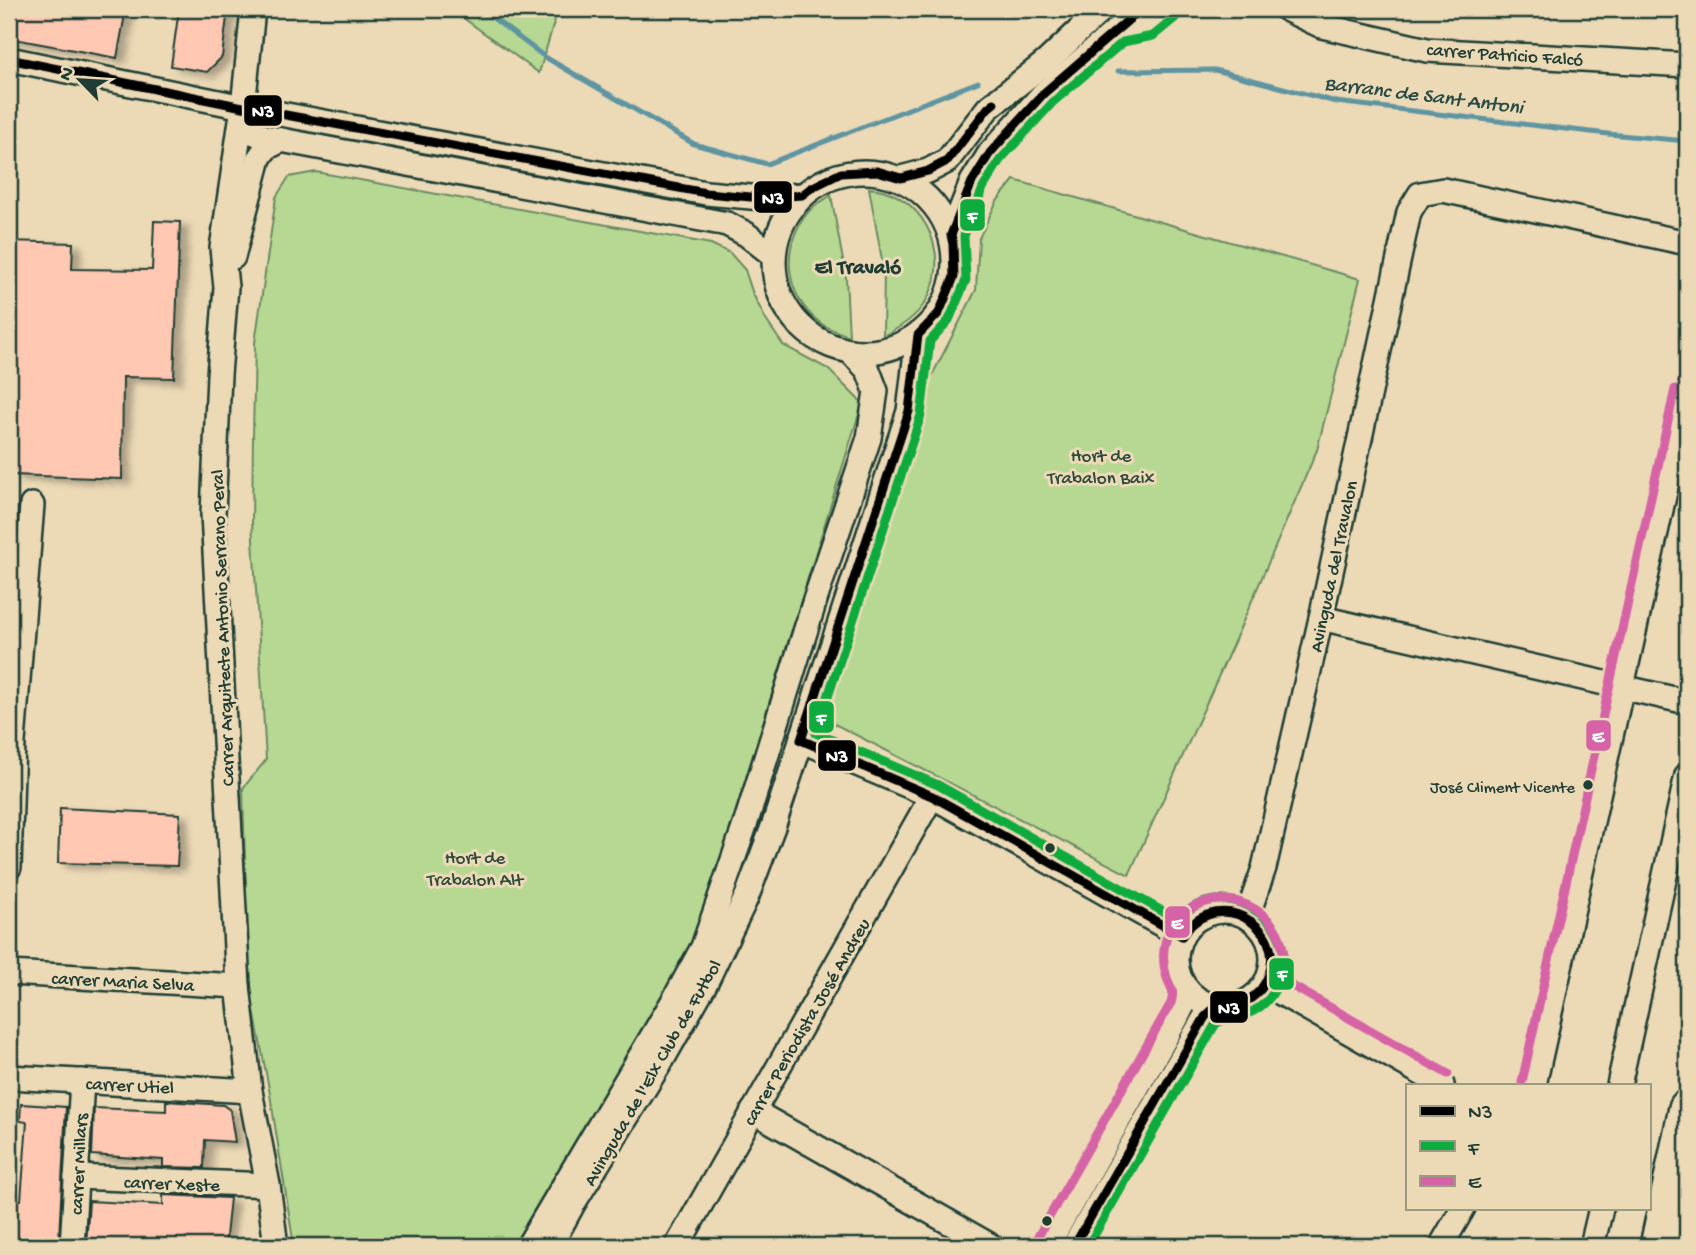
<svg xmlns="http://www.w3.org/2000/svg" width="1696" height="1255" viewBox="0 0 1696 1255" font-family="'Gochi Hand',sans-serif">
  <style>
    .green { fill: #b7d892; stroke: #6b8a63; stroke-width: 2 }
    .lines { fill: none; stroke-linecap: round; stroke-linejoin: round }
    .stream { stroke: #5e94a1; stroke-width: 5 }
    .building { fill: #ffc8b2; stroke: #1f3d34; stroke-width: 2; filter: url(#shadow) }
    .minor-casing { stroke: #1f3d34; stroke-width: 28 }
    .highway-casing { stroke: #1f3d34; stroke-width: 40 }
    .minor { stroke: #ecdab7; stroke-width: 23 }
    .highway { stroke: #ecdab7; stroke-width: 35 }
    .bus-1-casing { stroke: #ecdab7; stroke-width: 14 }
    .bus-2-casing { stroke: #ecdab7; stroke-width: 14 }
    .bus-3-casing { stroke: #ecdab7; stroke-width: 14 }
    .bus-1 { stroke: #000; stroke-width: 9 }
    .bus-2 { stroke: #0eab3e; stroke-width: 9 }
    .bus-3 { stroke: #d663a6; stroke-width: 9 }
    .bus-dot { fill: #1f3d34; stroke: #ecdab7; stroke-width: 2.5 }
    .labels { text-anchor: middle; stroke-width: 6; stroke-linejoin: round; paint-order: stroke }
    .bus-label { font-size: 17px; fill: #1f3d34; stroke: #ecdab7; text-anchor: end }
    .street-label { font-size: 19px; fill: #1f3d34; stroke: #ecdab7 }
    .park-label { font-size: 19px; fill: #2e4c3d; stroke: #ecdab7 }
    .water-label { font-size: 21px; font-style: italic; fill: #2a4c46; stroke: #ecdab7 }
    .neighbourhood-label { font-size: 21px; font-weight: bold; fill: #1f3d34; stroke: #ecdab7 }
    .line-badge { stroke: #ecdab7; stroke-width: 2.5 }
    .badge-label { font-size: 19px; text-anchor: middle; font-weight: bold; fill: #fff }
  </style>
  <defs>
    <filter id="shadow"><feDropShadow dx="8" dy="4.5" stdDeviation="3.5" flood-color="#0004"/></filter>
  </defs>
  <rect width="100%" height="100%" fill="#ecdab7"/>
  <filter id="ink" filterUnits="userSpaceOnUse"><feTurbulence type="fractalNoise" baseFrequency=".0143" numOctaves="2"/><feDisplacementMap in="SourceGraphic" scale="14" xChannelSelector="R" yChannelSelector="G"/><feConvolveMatrix kernelMatrix="1 2 1 2 8 2 1 2 1" color-interpolation-filters="sRGB"/></filter>
  <g filter="url(#ink)">
    <g class="green">
      <path d="M451,9h107l-19,64z"/>
      <path d="M316,172l395,72 19,9 15,17 8,24 13,26 17,25 45,24 31,31 4,1 -169,544 -179,301h-221l-24,-152 -22,-115 -5,-191 23,-28 -14,-238 1,-86 2,-93 21,-146 13,-20z"/>
      <path d="M1014,180l346,99 -43,171 -79,183 -109,242 -314,-161 109,-323 52,-101 3,-52 18,-37z"/>
      <path d="M869,188c5,1 11,1 16,3 41,13 63,63 45,102 -8,20 -28,34 -47,43l1,-65z"/>
      <path d="M831,195l15,82 3,59c-10,-4 -22,-7 -30,-14 -35,-27 -39,-78 -10,-111 6,-6 15,-11 22,-16z"/>
    </g>
    <g class="lines">
      <g class="stream">
        <path d="M481,9l64,48 149,87 73,20 211,-82"/>
        <path d="M1118,71l97,-1 121,32 272,32 79,7"/>
      </g>
    </g>
    <g class="building">
      <path d="M9,9h117l-9,49 -108,-20z"/>
      <path d="M179,9h49l-6,48 -15,15 -36,-6z"/>
      <path d="M154,221l26,1 -6,156 -51,-1 -1,102 -109,-4 1,-39h-5v-195l64,2 -1,26 80,1z"/>
      <path d="M60,808l120,6 -3,52 -119,-3z"/>
      <path d="M166,1101l57,4 7,5 5,32 -30,-2 -1,28 -41,-1v-7l-71,-5 2,-47 72,3z"/>
      <path d="M21,1104l45,3 -7,130h-8l-1,9h-37l4,-46h4l6,-78 -7,-1z"/>
      <path d="M163,1195l67,3 -5,48h-139l3,-45 74,4z"/>
    </g>
    <g class="lines">
      <g class="minor-casing">
        <g id="minor">
          <path d="M253,9l-10,98 -21,141 4,39 -7,88 -6,139 25,472 12,105 18,94 8,61"/>
          <path d="M1286,9l36,17 105,24 260,15"/>
          <path d="M1118,30l30,-5 19,-16"/>
          <path d="M9,59l234,48 463,86 56,5 40,-3"/>
          <path d="M241,125l11,7 13,5 462,87 19,10 27,21"/>
          <circle cx="864" cy="262" r="90"/>
          <path d="M901,178l27,-7 19,-10 41,-53 58,-46 56,-53"/>
          <path d="M951,235l21,-53 18,-29 54,-60 97,-84"/>
          <path d="M233,257l26,-99 7,-10 16,-8"/>
          <path d="M1321,618l366,84"/>
          <path d="M801,740l131,56 250,140"/>
          <path d="M9,867l4,-125 19,-237"/>
          <circle cx="1224" cy="959" r="48"/>
          <path d="M1247,917l17,-49 57,-250 88,-406 11,-18 23,-4 244,53"/>
          <path d="M9,973l229,13"/>
          <path d="M1265,984l177,101"/>
          <path d="M9,1077l241,14"/>
          <path d="M1534,1085l153,-693"/>
          <path d="M1619,1085l68,-310"/>
          <path d="M753,1111l238,135"/>
          <path d="M76,1177l192,8"/>
          <path d="M72,1246l10,-165"/>
          <path d="M528,1246l147,-248 28,-51 43,-125 69,-222 54,-162 7,-47 -8,-21 -17,-18"/>
          <path d="M550,1246l23,-42 89,-144 43,-76 42,-88 27,-72 135,-413 9,-76"/>
          <path d="M677,1246l255,-450"/>
          <path d="M1047,1246l129,-227 8,-16 2,-14"/>
          <path d="M1074,1246l131,-229 11,-10"/>
          <path d="M1441,1246l22,-38"/>
          <path d="M1592,1246l9,-38"/>
        </g>
      </g>
      <g class="highway-casing">
        <path id="highway" d="M1658,1246l29,-138"/>
      </g>
      <use href="#minor" class="minor"/>
      <use href="#highway" class="highway"/>
      <g class="bus-1-casing">
        <g id="bus-1">
          <path d="M9,59l234,48 463,86 56,5 40,-3 9,-7 30,-15 36,-2 24,7 27,-7 19,-10 41,-53 6,-5"/>
          <path d="M1074,1246l131,-229c3,-3 8,-9 12,-10 4,-1 8,0 11,0 13,-2 25,-8 33,-18 39,-53 -40,-110 -79,-53l-250,-140 -131,-56 108,-329 9,-76 21,-22 15,-36 -1,-33 -2,-9 21,-53 18,-29 54,-60 97,-84"/>
        </g>
      </g>
      <g class="bus-2-casing">
        <path id="bus-2" d="M1088,1246l127,-221c6,-6 11,-5 19,-7 14,-3 28,-10 37,-22 47,-64 -46,-131 -93,-76l-240,-135 -122,-52 105,-318 9,-74 19,-21 17,-40 -2,-44 19,-48 17,-28 53,-58 70,-60 30,-6 22,-18"/>
      </g>
      <g class="bus-3-casing">
        <g id="bus-3">
          <path d="M1522,1082l153,-693"/>
          <path d="M1036,1240l135,-237c4,-13 0,-14 -4,-25 -5,-15 -5,-34 3,-48 38,-62 133,-20 110,49l168,95"/>
        </g>
      </g>
      <use href="#bus-1" class="bus-1"/>
      <use href="#bus-2" class="bus-2"/>
      <use href="#bus-3" class="bus-3"/>
    </g>
  </g>
  <g class="bus-dot">
    <circle cx="1588" cy="785" r="6"/>
    <circle cx="1050" cy="848" r="6"/>
    <circle cx="1047" cy="1221" r="6"/>
  </g>
  <g class="labels">
    <g class="bus-label">
      <text x="1575" y="792">José Climent Vicente</text>
    </g>
    <g class="street-label">
      <text transform="translate(1505 53) rotate(4)" y="7">carrer Patricio Falcó</text>
      <text transform="translate(1332 566) rotate(-78)" y="7">Avinguda del Travalon</text>
      <text transform="translate(221 628) rotate(-92)" y="7">Carrer Arquitecte Antonio Serrano Peral</text>
      <text transform="translate(123 980) rotate(3)" y="7">carrer Maria Selva</text>
      <text transform="translate(805 1021) rotate(-60)" y="7">carrer Periodista José Andreu</text>
      <text transform="translate(651 1072) rotate(-60)" y="7">Avinguda de l'Elx Club de Futbol</text>
      <text transform="translate(130 1084) rotate(3)" y="7">carrer Utiel</text>
      <text transform="translate(77 1164) rotate(-87)" y="7">carrer Millars</text>
      <text transform="translate(172 1182) rotate(2)" y="7">carrer Xeste</text>
    </g>
    <g class="park-label">
      <text x="1101" y="461">Hort de<tspan x="1101" dy="22">Trabalon Baix</tspan></text>
      <text x="475" y="863">Hort de<tspan x="475" dy="22">Trabalon Alt</tspan></text>
    </g>
    <g class="water-label">
      <text transform="translate(1424 94) rotate(7)" y="7">Barranc de Sant Antoni</text>
    </g>
    <g class="neighbourhood-label">
      <text x="858" y="273">El Travaló</text>
    </g>
  </g>
  <g class="line-badge">
    <rect x="243" y="94" width="40" height="33" rx="7" fill="#000"/>
    <rect x="753" y="180" width="40" height="34" rx="7" fill="#000"/>
    <rect x="959" y="198" width="27" height="34" rx="7" fill="#0eab3e"/>
    <rect x="808" y="700" width="27" height="34" rx="7" fill="#0eab3e"/>
    <rect x="1585" y="719" width="27" height="33" rx="7" fill="#d663a6"/>
    <rect x="817" y="739" width="40" height="33" rx="7" fill="#000"/>
    <rect x="1164" y="905" width="27" height="34" rx="7" fill="#d663a6"/>
    <rect x="1268" y="957" width="27" height="34" rx="7" fill="#0eab3e"/>
    <rect x="1209" y="990" width="40" height="34" rx="7" fill="#000"/>
  </g>
  <g class="badge-label">
    <text x="263" y="117">N3</text>
    <text x="773" y="204">N3</text>
    <text x="972" y="222">F</text>
    <text x="821" y="724">F</text>
    <text x="1598" y="742">E</text>
    <text x="837" y="762">N3</text>
    <text x="1177" y="929">E</text>
    <text x="1282" y="980">F</text>
    <text x="1229" y="1014">N3</text>
  </g>
  <rect width="1696" height="1255" fill="none" stroke="#ecdab7" stroke-width="35"/>
  <rect x="18" y="18" width="1661" height="1220" fill="none" stroke="#1f3d34" stroke-width="2.5" filter="url(#ink)"/>
  <rect x="1406" y="1084" width="245" height="126" fill="#ecdab7" stroke="#9a9b83" stroke-width="2"/>
  <rect x="1420" y="1106" width="35" height="10" fill="#000000" stroke="#9a9b83" stroke-width="2"/>
  <text x="1468" y="1118" font-size="21" fill="#1f3d34">N3</text>
  <rect x="1420" y="1141" width="35" height="10" fill="#0eab3e" stroke="#9a9b83" stroke-width="2"/>
  <text x="1468" y="1154" font-size="21" fill="#1f3d34">F</text>
  <rect x="1420" y="1176" width="35" height="10" fill="#d663a6" stroke="#9a9b83" stroke-width="2"/>
  <text x="1468" y="1188" font-size="21" fill="#1f3d34">E</text>
  <g transform="translate(80 80) rotate(295)" stroke="#ecdab7" stroke-width="5" paint-order="stroke">
  <path d="M0-5L12 26L0 18L-12 26Z" fill="#1f3d34"/>
  <text y="-10" font-size="19" font-weight="bold" text-anchor="middle" fill="#1f3d34">N</text>
  </g>
</svg>
